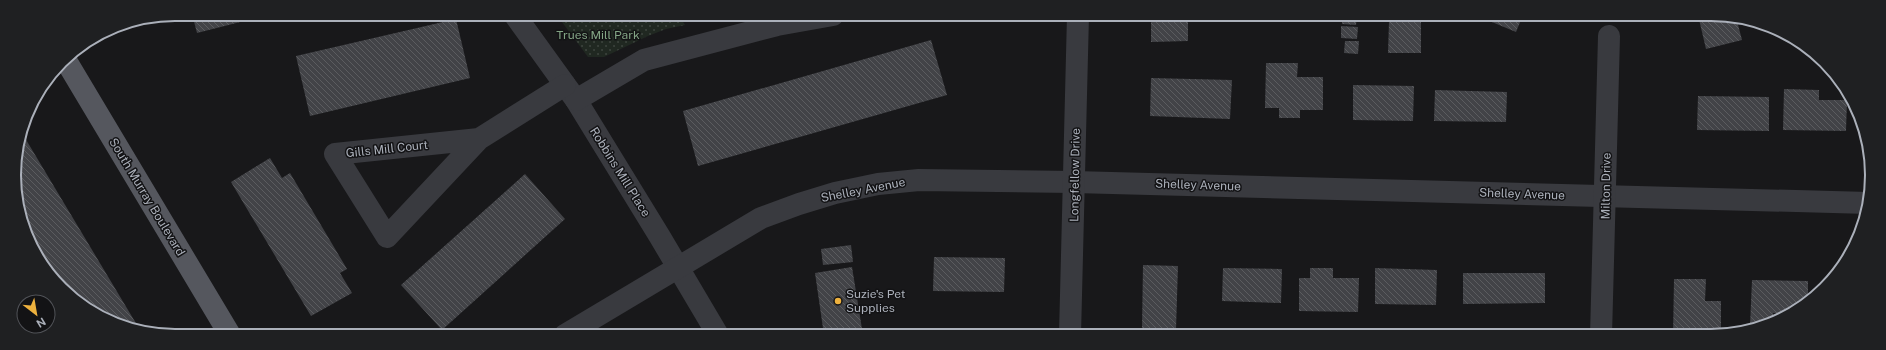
<svg xmlns="http://www.w3.org/2000/svg" width="1886" height="350" viewBox="0 0 1886 350" font-family="'Public Sans',sans-serif">
  <style>
    .grass { fill: url(#grass-dots) }
    .building { fill: url(#building-back-hatch) }
    .lines { fill: none; stroke-linecap: round; stroke-linejoin: round }
    .minor { stroke: #393a3f; stroke-width: 22 }
    .major { stroke: #55575e; stroke-width: 22 }
    .poi-dot { fill: #edb13e; stroke: #131315; stroke-width: 1.5 }
    .labels { text-anchor: middle; stroke-width: 3; stroke-linejoin: round; paint-order: stroke }
    .park-label { font-size: 12px; fill: #83a485; stroke: #131315 }
    .street-label { font-size: 12px; fill: #abb0ba; stroke: #131315 }
    .poi-label { font-size: 12px; fill: #abb0ba; stroke: #131315; text-anchor: start }
    .rim { fill: none; stroke: #abb0ba; stroke-width: 2 }
  </style>
  <defs>
    <pattern id="grass-dots" width="8" height="8" patternUnits="userSpaceOnUse"><rect width="8" height="8" fill="#202821"/><path d="M2 2h.1M6 6h.1" fill="none" stroke="#3e453f" stroke-width="1.8" stroke-linecap="round"/></pattern>
    <pattern id="building-back-hatch" width="6" height="6" patternUnits="userSpaceOnUse"><rect width="6" height="6" fill="#424347"/><path d="M-1 5l2 2M0 0l6 6M5-1l2 2" fill="none" stroke="#5b5c5f"/></pattern>
  </defs>
  <rect width="100%" height="100%" fill="#18181a"/>
  <path class="grass" d="M556,14h122l7,11 -19,4 -18,7 -44,21h-16z"/>
  <g class="building">
    <path d="M192,14h76v1l-71,18z"/>
    <path d="M1151,15h62v4h-25v22l-37,1z"/>
    <path d="M1343,15h14l-1,10 -14,-1z"/>
    <path d="M1475,15h48l-7,17z"/>
    <path d="M1698,15l38,2 6,23 -36,9z"/>
    <path d="M456,19l14,59 -160,38 -14,-60z"/>
    <path d="M1389,22h32v31h-33z"/>
    <path d="M1341,26l17,1 -1,12 -16,-1z"/>
    <path d="M931,40l16,55 -249,71 -15,-55z"/>
    <path d="M1345,41h14l-1,13 -14,-1z"/>
    <path d="M1266,63h32l-1,14h26v33h-23v8h-21v-10h-14z"/>
    <path d="M1151,78l81,2 -2,39 -80,-3z"/>
    <path d="M1353,85l61,1 -1,35 -60,-1z"/>
    <path d="M1784,89l35,1v10h28l-1,31 -63,-1z"/>
    <path d="M1435,90l72,2 -1,30 -72,-1z"/>
    <path d="M1698,96l71,1v34l-72,-1z"/>
    <path d="M1861,123l5,10 -4,1z"/>
    <path d="M22,133l118,197 -45,-15 -33,-27 -40,-68 -8,-55z"/>
    <path d="M270,158l12,20 8,-5 57,96 -7,4 12,20 -41,23 -80,-134z"/>
    <path d="M525,174l40,45 -123,111 -41,-45z"/>
    <path d="M851,245l2,17 -30,3 -2,-16z"/>
    <path d="M934,257l71,1 -1,34 -71,-1z"/>
    <path d="M1143,265l35,1 -2,63 -34,-1z"/>
    <path d="M852,267l10,62 -38,6 -9,-62z"/>
    <path d="M1223,268l59,1 -1,34 -59,-2z"/>
    <path d="M1310,268h23v10h26l-1,34 -59,-1v-33h11z"/>
    <path d="M1375,268l62,2 -1,35 -61,-1z"/>
    <path d="M1463,273h82v30l-82,1z"/>
    <path d="M1674,279h32l-1,22h16v31h-13l-1,4h-34z"/>
    <path d="M1823,279h9l-9,12z"/>
    <path d="M1752,280l56,1v20l-18,13 -17,-1v9l-15,4h-8z"/>
  </g>
  <g class="lines">
    <g class="minor">
      <path d="M514,14l62,86 84,137 58,98"/>
      <path d="M576,100l68,-40 133,-35 56,-10"/>
      <path d="M479,139l-92,98 -52,-83 144,-15 86,-54"/>
      <path d="M565,335l196,-117 38,-14 36,-11 43,-9 41,-4 155,2 795,21"/>
      <path d="M1070,335l8,-320"/>
      <path d="M1601,336l8,-300"/>
    </g>
    <path class="major" d="M65,59l165,276"/>
  </g>
  <circle class="poi-dot" cx="838" cy="301" r="4"/>
  <g class="labels">
    <g class="park-label">
      <text x="598" y="39">Trues Mill Park</text>
    </g>
    <g class="street-label">
      <text transform="translate(387 149) rotate(-6)" y="4">Gills Mill Court</text>
      <text transform="translate(620 172) rotate(58)" y="4">Robbins Mill Place</text>
      <text transform="translate(1075 175) rotate(-89)" y="4">Longfellow Drive</text>
      <text transform="translate(1198 185) rotate(2)" y="4">Shelley Avenue</text>
      <text transform="translate(1606 186) rotate(-89)" y="4">Milton Drive</text>
      <text transform="translate(863 190) rotate(-11)" y="4">Shelley Avenue</text>
      <text transform="translate(1522 194) rotate(2)" y="4">Shelley Avenue</text>
      <text transform="translate(147 197) rotate(59)" y="4">South Murray Boulevard</text>
    </g>
    <g class="poi-label">
      <text x="846" y="298">Suzie's Pet<tspan x="846" dy="14">Supplies</tspan></text>
    </g>
  </g>
  <path d="M0 0H1886V350H0ZM175 21H1711A154 154 0 0 1 1865 175V175A154 154 0 0 1 1711 329H175A154 154 0 0 1 21 175V175A154 154 0 0 1 175 21Z" fill="#1f2022" fill-rule="evenodd"/>
  <path class="rim" d="M175 21H1711A154 154 0 0 1 1865 175V175A154 154 0 0 1 1711 329H175A154 154 0 0 1 21 175V175A154 154 0 0 1 175 21Z"/>
  <g transform="translate(36 314) rotate(149)"><circle r="19" fill="#131315" stroke="#505257"/>
  <path d="M0-3L7 15L0 10L-7 15Z" fill="#edb13e"/>
  <text y="-6" font-size="11" font-weight="bold" text-anchor="middle" fill="#abb0ba">N</text>
  </g>
</svg>
